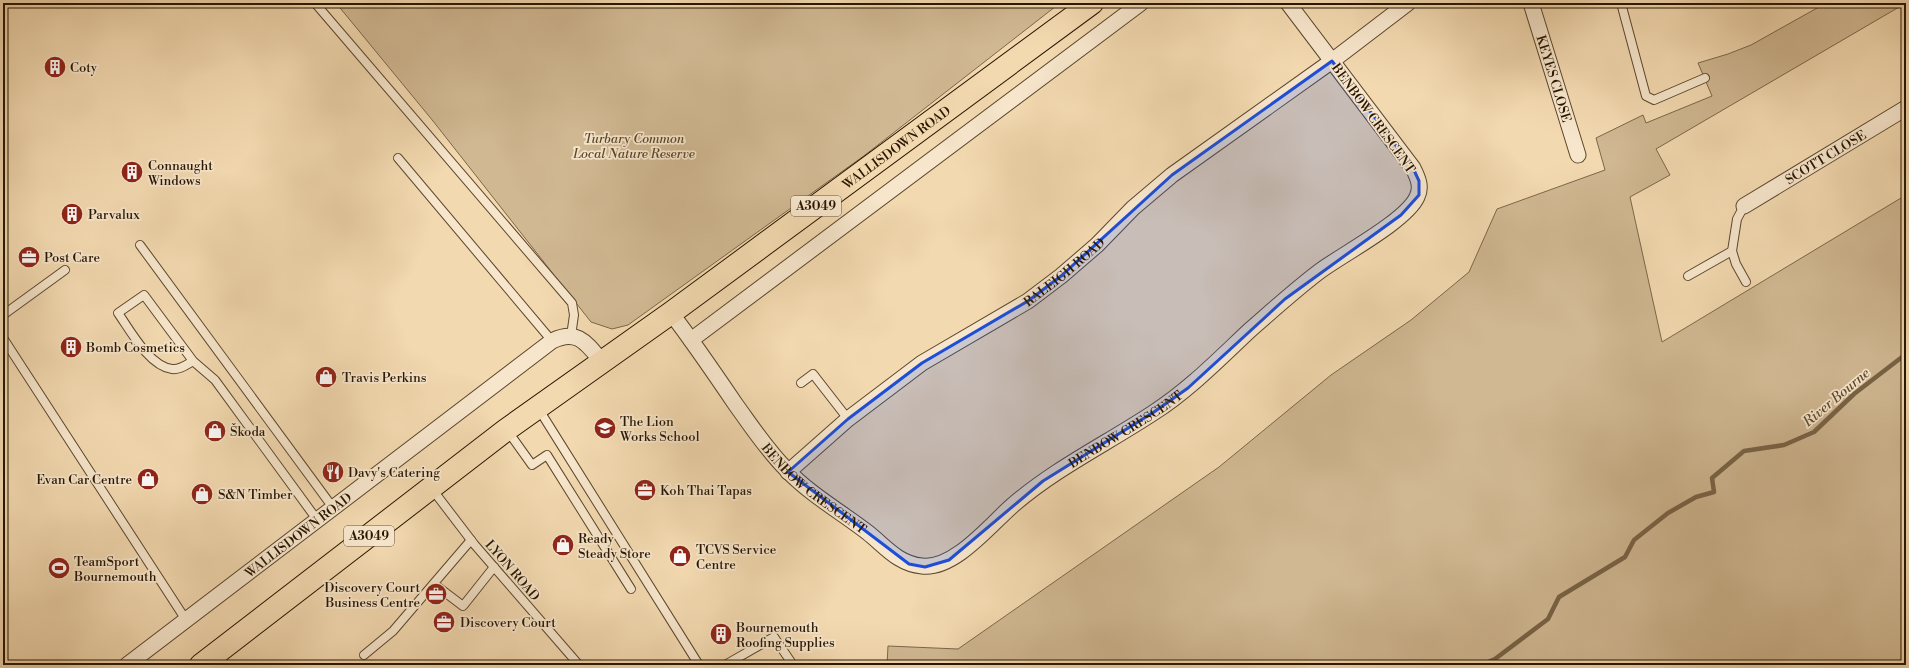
<svg xmlns="http://www.w3.org/2000/svg" width="1909" height="668" viewBox="0 0 1909 668" font-family="'Libre Bodoni',serif">
  <style>
    .green { fill: #d0b892; stroke: #7c6749 }
    .lines { fill: none; stroke-linecap: round; stroke-linejoin: round }
    .stream { stroke: #786346; stroke-width: 4.5 }
    .lane-casing { stroke: #5b472c; stroke-width: 10 }
    .street-casing { stroke: #5b472c; stroke-width: 17 }
    .primary-casing { stroke: #281600; stroke-width: 24 }
    .lane { stroke: #f7e6cc; stroke-width: 8 }
    .street { stroke: #f7e6cc; stroke-width: 15 }
    .primary { stroke: #f3d9b0; stroke-width: 22 }
    .marked { fill: #1d4ed8; fill-opacity: 0.2; stroke: #1d4ed8; stroke-width: 3; stroke-linejoin: round }
    .labels { text-anchor: middle; stroke-width: 3.5; stroke-linejoin: round; paint-order: stroke }
    .shield { fill: #f7e6cc; stroke: #66543d; stroke-width: 1 }
    .shield-label { font-size: 12px; font-weight: bold; fill: #281600 }
    .poi-label { font-size: 13px; fill: #281600; stroke: #f7e6cc; text-anchor: start }
    .street-label { font-size: 13px; fill: #281600; stroke: #f7e6cc }
    .park-label { font-size: 13px; font-style: italic; fill: #5a472c; stroke: #f7e6cc }
    .water-label { font-size: 14px; font-style: italic; fill: #5e4a2e; stroke: #f7e6cc }
  </style>
  <rect width="100%" height="100%" fill="#f3d9b0"/>
  <filter id="stains"><feTurbulence type="fractalNoise" baseFrequency=".005" numOctaves="4"/><feColorMatrix values="0 0 0 0 .2 0 0 0 0 .09 0 0 0 0 .02 0 0 0 .5 -.17"/></filter>
  <radialGradient id="worn" r=".72"><stop offset=".6" stop-color="#630" stop-opacity="0"/><stop offset="1" stop-color="#630" stop-opacity=".3"/></radialGradient>
  <g class="green">
    <path d="M336,3h724l-195,152 -237,170 -16,4 -21,-7 -158,-201z"/>
    <path d="M1826,3h80l-250,146 14,26 -40,22 32,145 244,-147v470h-1019l1,-19 70,3 261,-182 112,-92 80,-55 58,-48 28,-63 108,-39 -9,-32 47,-23 3,8 66,-27 -14,-33 30,-9 23,-9z"/>
  </g>
  <g class="lines">
    <path class="stream" d="M1481,665l14,-6 53,-40 11,-22 66,-40 9,-17 34,-27 28,-16 18,-5 -2,-14 32,-27 40,-6 30,-13 40,-38 52,-40"/>
    <g class="lane-casing">
      <g id="lane">
        <path d="M315,3l257,300 2,12 -3,21"/>
        <path d="M1621,3l25,93 8,4 51,-22"/>
        <path d="M398,158l154,183"/>
        <path d="M140,245l194,264"/>
        <path d="M1732,251l4,13 10,18"/>
        <path d="M1688,276l44,-25 5,-32 7,-13"/>
        <path d="M3,315l62,-45"/>
        <path d="M3,338l183,282"/>
        <path d="M193,361c-7,4 -13,9 -21,8 -23,-3 -42,-39 -54,-56l26,-18 49,66 22,19 103,141"/>
        <path d="M801,383l12,-9 35,45"/>
        <path d="M538,408l161,257"/>
        <path d="M507,430l25,35 15,-10 84,134"/>
        <path d="M432,489l42,55 105,121"/>
        <path d="M434,584l29,22 31,-39"/>
        <path d="M364,655l29,-24 78,-91"/>
        <path d="M725,665l49,-28 19,28"/>
      </g>
    </g>
    <g class="street-casing">
      <g id="street">
        <path id="s1" d="M1531,3l47,152"/>
        <path id="s2" d="M1744,206l162,-98"/>
        <path id="s3" d="M671,313c23,30 44,61 65,92 16,22 31,45 50,64 22,24 55,43 81,63 18,14 31,32 55,34 32,4 68,-41 91,-61 43,-37 93,-61 140,-92 36,-23 66,-54 97,-83 23,-20 46,-41 70,-59 23,-17 86,-50 97,-74 5,-10 1,-19 -4,-29l-125,-165"/>
        <path d="M691,340l450,-337"/>
        <path id="s4" d="M788,472l60,-53 74,-56 106,-62 33,-25 36,-31 36,-37 39,-33 160,-114 76,-58"/>
        <path id="s5" d="M127,665l425,-324c26,-13 35,3 51,22"/>
      </g>
    </g>
    <g class="primary-casing">
      <g id="primary">
        <path id="s6" d="M201,665l305,-235 165,-117 421,-310"/>
      </g>
    </g>
    <use href="#lane" class="lane"/>
    <use href="#street" class="street"/>
    <use href="#primary" class="primary"/>
  </g>
  <path class="marked" d="M1332,61l81,107 6,13v14l-18,20 -116,84 -97,89 -34,24 -111,69 -94,79 -24,7 -16,-3 -121,-92 60,-53 74,-56 106,-62 33,-25 111,-101z"/>
  <defs>
    <g id="building-disc" transform="scale(1.15)"><circle r="9.5" fill="#8f2418" stroke="#f7e6cc"/><path d="M-4-6H4V6H1V3H-1V6H-4ZM-2.5-4.3h1.7v1.8h-1.7ZM.8-4.3h1.7v1.8H.8ZM-2.5-1h1.7V.8h-1.7ZM.8-1h1.7V.8H.8Z" fill="#fff"/></g>
    <g id="office-disc" transform="scale(1.15)"><circle r="9.5" fill="#8f2418" stroke="#f7e6cc"/><path d="M-6-3h4V-5.5h4V-3h4V5H-6ZM-1-4.5V-3h2v-1.5ZM-6 0V1H6V0Z" fill="#fff"/></g>
    <g id="shop-disc" transform="scale(1.15)"><circle r="9.5" fill="#8f2418" stroke="#f7e6cc"/><path d="M-5-2.5h2.3a2.7 3.5 0 0 1 5.4 0H5L5.5 6h-11ZM-1.5-2.5h3a1.5 2.3 0 0 0-3 0Z" fill="#fff"/></g>
    <g id="school-disc" transform="scale(1.15)"><circle r="9.5" fill="#8f2418" stroke="#f7e6cc"/><path d="M0-5L7-2L0 1L-7-2ZM-4 1L0 2.5L4 1V4Q0 6-4 4Z" fill="#fff"/></g>
    <g id="restaurant-disc" transform="scale(1.15)"><circle r="9.5" fill="#8f2418" stroke="#f7e6cc"/><path d="M-5-6h1v4h1v-4h1v4h1v-4h1v5L-1.5 .5V6h-2V.5L-5-1ZM5-6V6H3V1.5H1.5Q1.5-4 5-6Z" fill="#fff"/></g>
    <g id="stadium-disc" transform="scale(1.15)"><circle r="9.5" fill="#8f2418" stroke="#f7e6cc"/><path d="M0-5a6.5 5 0 1 0 0 10a6.5 5 0 1 0 0-10ZM-3.5-1.8h7v3.6h-7Z" fill="#fff"/></g>
  </defs>
  <g fill-rule="evenodd">
    <use href="#building-disc" x="55" y="67"/>
    <use href="#building-disc" x="132" y="172"/>
    <use href="#building-disc" x="72" y="214"/>
    <use href="#office-disc" x="29" y="257"/>
    <use href="#building-disc" x="71" y="347"/>
    <use href="#shop-disc" x="326" y="377"/>
    <use href="#school-disc" x="605" y="428"/>
    <use href="#shop-disc" x="215" y="431"/>
    <use href="#restaurant-disc" x="333" y="472"/>
    <use href="#shop-disc" x="148" y="479"/>
    <use href="#office-disc" x="645" y="490"/>
    <use href="#shop-disc" x="202" y="494"/>
    <use href="#shop-disc" x="563" y="545"/>
    <use href="#shop-disc" x="680" y="556"/>
    <use href="#stadium-disc" x="59" y="568"/>
    <use href="#office-disc" x="436" y="594"/>
    <use href="#office-disc" x="444" y="622"/>
    <use href="#building-disc" x="721" y="634"/>
  </g>
  <g class="labels">
    <g class="shield">
      <rect x="791" y="196" width="50" height="20" rx="3"/>
      <rect x="344" y="526" width="50" height="20" rx="3"/>
    </g>
    <g class="shield-label">
      <text x="816" y="210">A3049</text>
      <text x="369" y="540">A3049</text>
    </g>
    <g class="poi-label">
      <text x="70" y="72">Coty</text>
      <text x="148" y="170">Connaught<tspan x="148" dy="15">Windows</tspan></text>
      <text x="88" y="219">Parvalux</text>
      <text x="44" y="262">Post Care</text>
      <text x="86" y="352">Bomb Cosmetics</text>
      <text x="342" y="382">Travis Perkins</text>
      <text x="620" y="426">The Lion<tspan x="620" dy="15">Works School</tspan></text>
      <text x="230" y="436">Škoda</text>
      <text x="348" y="477">Davy's Catering</text>
      <text x="132" y="484" text-anchor="end">Evan Car Centre</text>
      <text x="660" y="495">Koh Thai Tapas</text>
      <text x="218" y="499">S&amp;N Timber</text>
      <text x="578" y="543">Ready<tspan x="578" dy="15">Steady Store</tspan></text>
      <text x="696" y="554">TCVS Service<tspan x="696" dy="15">Centre</tspan></text>
      <text x="74" y="566">TeamSport<tspan x="74" dy="15">Bournemouth</tspan></text>
      <text x="420" y="592" text-anchor="end">Discovery Court<tspan x="420" dy="15">Business Centre</tspan></text>
      <text x="460" y="627">Discovery Court</text>
      <text x="736" y="632">Bournemouth<tspan x="736" dy="15">Roofing Supplies</tspan></text>
    </g>
    <g class="street-label">
      <text dy="5" stroke="none"><textPath href="#s1" startOffset="79">KEYES CLOSE</textPath></text>
      <text transform="translate(1374 118) rotate(54)" y="5">BENBOW CRESCENT</text>
      <text dy="5" stroke="none"><textPath href="#s6" startOffset="867">WALLISDOWN ROAD</textPath></text>
      <text dy="5" stroke="none"><textPath href="#s2" startOffset="95">SCOTT CLOSE</textPath></text>
      <text dy="5" stroke="none"><textPath href="#s4" startOffset="342">RALEIGH ROAD</textPath></text>
      <text dy="5" stroke="none"><textPath href="#s3" startOffset="611">BENBOW CRESCENT</textPath></text>
      <text dy="5" stroke="none"><textPath href="#s3" startOffset="228">BENBOW CRESCENT</textPath></text>
      <text dy="5" stroke="none"><textPath href="#s5" startOffset="215">WALLISDOWN ROAD</textPath></text>
      <text transform="translate(513 570) rotate(49)" y="5">LYON ROAD</text>
    </g>
    <g class="park-label">
      <text x="634" y="143">Turbary Common<tspan x="634" dy="15">Local Nature Reserve</tspan></text>
    </g>
    <g class="water-label">
      <text transform="translate(1836 397) rotate(-40)" y="5">River Bourne</text>
    </g>
  </g>
  <rect width="1909" height="668" fill="none" stroke="#f3d9b0" stroke-width="16"/>
  <rect x="4" y="4" width="1901" height="660" fill="none" stroke="#281600" stroke-width="2"/>
  <rect x="8" y="8" width="1893" height="652" fill="none" stroke="#281600"/>
  <rect width="100%" height="100%" filter="url(#stains)"/>
  <rect width="100%" height="100%" fill="url(#worn)"/>
</svg>
